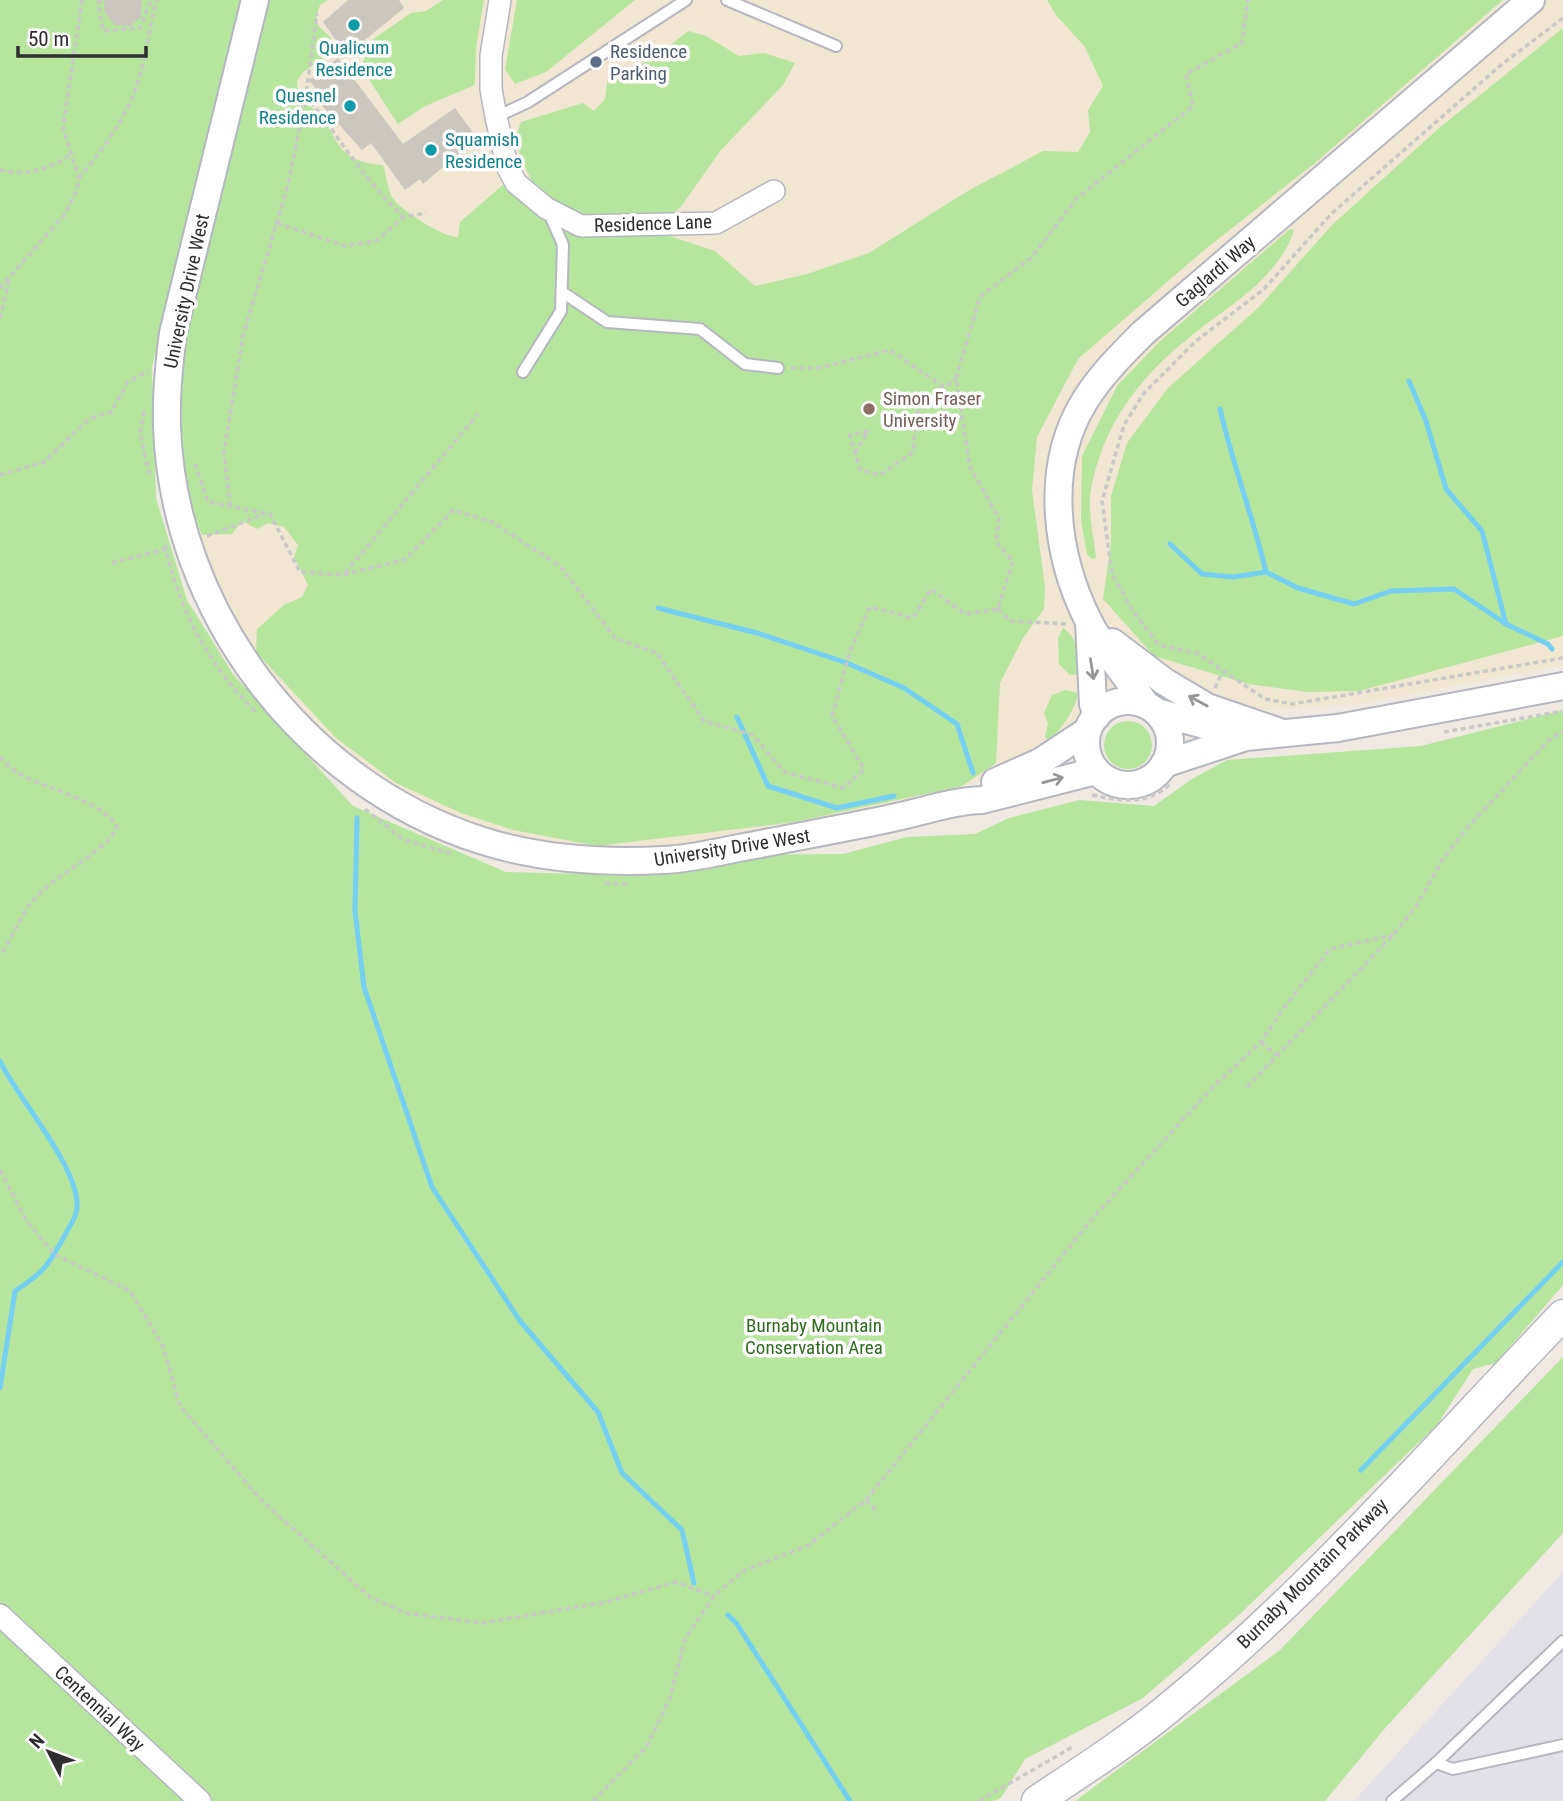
<svg xmlns="http://www.w3.org/2000/svg" width="1563" height="1801" viewBox="0 0 1563 1801" font-family="'Roboto Condensed',sans-serif">
  <style>
    .industrial { fill: #e3e1e8 }
    .education { fill: #f0e6d1 }
    .green { fill: #b6e59e }
    .lines { fill: none; stroke-linecap: round; stroke-linejoin: round }
    .stream { stroke: #75cff0; stroke-width: 5 }
    .building { fill: #cbc7bf }
    .service-casing { stroke: #b4b7c1; stroke-width: 14 }
    .minor-casing { stroke: #b4b7c1; stroke-width: 24 }
    .tertiary-casing { stroke: #b4b7c1; stroke-width: 30 }
    .secondary-casing { stroke: #b4b7c1; stroke-width: 33 }
    .path { stroke: #c9c9c9; stroke-width: 3.5; stroke-dasharray: 5 3.5; stroke-linecap: butt }
    .service { stroke: #fff; stroke-width: 10 }
    .minor { stroke: #fff; stroke-width: 21 }
    .tertiary { stroke: #fff; stroke-width: 26 }
    .secondary { stroke: #fff; stroke-width: 30 }
    .oneway { stroke: #969696 }
    .culture-dot { fill: #0f9aa8; stroke: #fff; stroke-width: 2.5 }
    .service-dot { fill: #5c6f8a; stroke: #fff; stroke-width: 2.5 }
    .education-dot { fill: #8d6e63; stroke: #fff; stroke-width: 2.5 }
    .labels { text-anchor: middle; stroke-width: 7; stroke-linejoin: round; paint-order: stroke }
    .culture-label { font-size: 19px; fill: #0d838f; stroke: #fff }
    .service-label { font-size: 19px; fill: #4e5e75; stroke: #fff; text-anchor: start }
    .street-label { font-size: 19px; fill: #2e2e2e; stroke: #fff }
    .education-label { font-size: 19px; fill: #785e54; stroke: #fff; text-anchor: start }
    .park-label { font-size: 19px; fill: #2c6e1b; stroke: #fff }
  </style>
  <rect width="100%" height="100%" fill="#efe9e1"/>
  <path class="industrial" d="M1563,1572v229h-209z"/>
  <path class="education" d="M266,0h1297v665l-199,38 -99,7 -46,-9 -57,-28 -75,31 -5,17 -71,48 -52,20 -74,20 -187,36 -80,7 -55,-5 -58,-11 -92,-36 -45,-28 -48,-38 -53,-56 -49,-83 -36,-98 6,-188z"/>
  <g class="green">
    <path d="M0,0h241l-89,367 4,131 31,102 46,74 120,132 153,66 116,3 119,-20 102,-1 64,-17 68,-3 34,-16 70,-18 75,6 38,-27 35,-19 194,-14 142,-36v575l-67,78 -23,6 -36,56 -197,189 -97,84 -118,61 -24,39 -8,3h-993z"/>
    <path d="M270,0h58l-8,5 -5,17 16,16 -3,17 -25,17 -6,9 2,19c45,21 22,60 84,65 3,9 4,23 9,32 8,13 52,41 66,40l2,-15 45,-39 15,9 20,26 96,7 79,26 40,35 52,-12 62,-21 97,-61 77,-41 35,1 12,-20 -2,-22 15,-24 -18,-39 -29,-32 -9,-15h456l-188,163 -112,88 -125,108 -41,78 -5,53 13,97 -1,22 -21,29 -23,45 -4,80 -34,23 -168,36 -197,24 -84,-16 -52,-17 -65,-30 -61,-46 -79,-85 1,-23 27,-24 18,-8 6,-12 -14,-27 4,-13 -14,-18 -16,-4 -11,6 -15,-8 -10,13 -30,1 -20,-45 -6,-79 9,-88z"/>
    <path d="M443,0h41l-8,47 -1,38 -50,21 -27,18 -34,-52 -1,-9 9,-23 39,-27 15,-2z"/>
    <path d="M517,0h118l-89,72 -31,12 -10,-15z"/>
    <path d="M1563,28v608l-204,55 -51,1 -60,-8 -94,-28 -51,-57 8,-55v-48l16,-53 41,-55 91,-81 73,-82 106,-96z"/>
    <path d="M688,31l18,5 33,20 25,-3 31,10 -12,22 -62,65 -41,58 -23,14 -89,-10 -36,-31 -11,-22 -5,-23 5,-14 62,-19 11,8 11,-12 3,-21 45,-19z"/>
    <path d="M1290,229l4,1c-11,37 -47,65 -77,86 -63,46 -111,94 -126,173 -4,21 3,48 5,69l-4,1 -5,-5 -6,-33 1,-65 35,-70 42,-44z"/>
    <path d="M1063,628c16,10 15,29 17,46l-10,1 -11,-11 -1,-26z"/>
    <path d="M1066,690l12,3c-3,18 -16,35 -29,47l-4,-3 3,-14 -4,-10 8,-18z"/>
    <circle cx="1128" cy="745" r="24"/>
    <path d="M1563,1357v176l-177,194 -61,74h-250l205,-151z"/>
  </g>
  <g class="lines">
    <g class="stream">
      <path d="M1409,381l17,40 20,68 36,42 24,93"/>
      <path d="M1220,409c13,56 33,108 46,163"/>
      <path d="M1170,544l32,30 31,3 33,-5 32,16 56,16 37,-13 63,-2 52,35 42,20 4,5"/>
      <path d="M658,608l99,25 90,30 57,25 53,36 16,49"/>
      <path d="M737,717l31,69 69,22 57,-12"/>
      <path d="M357,818l-2,93 9,76 68,200 88,134 78,91 24,61 60,57 12,53"/>
      <path d="M0,1061c15,34 87,115 76,152 -2,8 -9,17 -12,24 -17,30 -20,35 -49,54l-15,97"/>
      <path d="M1361,1470l202,-208"/>
      <path d="M728,1615l9,9 113,177"/>
    </g>
  </g>
  <g class="building">
    <path d="M104,0h38l-1,17 -11,9 -15,-1 -10,-12z"/>
    <path d="M348,0h51l5,8 -43,35 -3,-4 -15,11 -20,-28z"/>
    <path d="M338,58l65,86 52,-36 22,30 -54,46 -3,-5 -15,11 -34,-47 -9,7 -47,-52 5,-4 -11,-14z"/>
  </g>
  <g class="lines">
    <g class="service-casing">
      <g id="service">
        <path d="M727,0l109,46"/>
        <path d="M496,117l32,-15 158,-102"/>
        <path d="M562,292l45,30 93,7 45,35 33,4"/>
        <path d="M523,372l38,-61 2,-66 -14,-32"/>
        <path d="M1436,1763l17,6 110,-24"/>
        <path d="M1392,1801l44,-38 127,-122"/>
      </g>
    </g>
    <g class="minor-casing">
      <g id="minor">
        <path d="M500,0l-9,56v33l5,28 11,49 9,17 30,25 35,18 135,-3 58,-32"/>
        <path d="M0,1615l200,186"/>
      </g>
    </g>
    <g class="tertiary-casing">
      <g id="tertiary">
        <path d="M255,0l-82,333c-4,31 -7,62 -6,93 6,185 136,357 313,414 58,19 122,23 183,20 30,-1 62,-10 92,-15 45,-9 91,-17 137,-27 30,-6 59,-17 90,-18l114,-29"/>
        <path d="M1089,623l4,81 4,12"/>
        <path d="M1112,642l53,40 42,25 70,24"/>
        <circle cx="1128" cy="743" r="42"/>
        <path d="M1146,705c-18,-27 -43,-55 -57,-83 -34,-67 -45,-154 -5,-220 16,-26 37,-47 59,-69l388,-333"/>
        <path d="M1157,712l87,24"/>
        <path d="M1164,764l82,-27 92,-9 225,-42"/>
        <path d="M995,782l45,-20 47,-31"/>
      </g>
    </g>
    <g class="secondary-casing">
      <path id="secondary" d="M1037,1801c45,-30 92,-60 134,-95 143,-117 265,-259 392,-391"/>
    </g>
    <g class="path">
      <path d="M101,0l-3,3 5,28 37,-3 11,-28"/>
      <path d="M1563,18l-62,47 -170,149 -67,75 -68,52 -52,52 -20,32 -22,76 10,73 21,37 26,34 38,8 68,46 27,5 271,-46"/>
      <path d="M306,95c32,41 60,88 98,122l22,-4"/>
      <path d="M477,145l8,12"/>
      <path d="M0,170c28,7 48,-1 72,-16"/>
      <path d="M79,178c22,-26 47,-60 58,-93 10,-27 11,-57 20,-85"/>
      <path d="M277,223l68,23 31,-5 28,-24"/>
      <path d="M0,288l65,-74 12,-24 2,-12 -16,-50 19,-128"/>
      <path d="M0,318l9,-37"/>
      <path d="M791,368h27l72,-18 54,37"/>
      <path d="M144,411l-4,23 10,42"/>
      <path d="M855,453l13,-22 -18,4 10,35 20,5 33,-23 4,-39 39,-35"/>
      <path d="M195,464l13,38 62,12 30,58 43,3 63,-16 47,-49 39,12 68,44 55,72 42,15 47,68 49,14 31,37 60,16 20,-19 -32,-53 18,-65 20,-44 43,11 18,-29 34,25 33,-5 15,-48 -17,-19 3,-24 -29,-51 -14,-89 24,-81 52,-40 45,-59 116,-92 -7,-32 56,-31 6,-43"/>
      <path d="M0,475l44,-13 45,-43 22,-7 17,-30 20,-11"/>
      <path d="M230,506l-6,-54 19,-116 45,-151 18,-90 11,-82"/>
      <path d="M207,536l58,-22"/>
      <path d="M165,545c14,65 44,122 92,168"/>
      <path d="M112,563l54,-14"/>
      <path d="M345,573l133,-159"/>
      <path d="M998,609l12,12 58,3"/>
      <path d="M1215,688l7,-15"/>
      <path d="M1444,732l119,-21"/>
      <path d="M0,757c5,5 10,11 16,15 24,15 89,29 101,55 -12,27 -65,48 -86,76 -12,16 -19,36 -31,52"/>
      <path d="M1092,795c29,6 54,11 78,-11"/>
      <path d="M365,809l39,31 49,14"/>
      <path d="M605,883l23,1"/>
      <path d="M1261,1042l15,13"/>
      <path d="M1247,1087l146,-152 24,-30 26,-46 23,-30 83,-89 14,-9"/>
      <path d="M0,1170l26,50 28,34 76,37 33,55 17,60 82,95 108,96 36,16 76,10 124,-21 70,-20 38,14"/>
      <path d="M866,1500l12,13"/>
      <path d="M593,1801l54,-55 23,-48 15,-59 29,-43 29,-25 66,-26 57,-45 225,-280 120,-131 50,-47 25,-37 44,-56 63,-14"/>
      <path d="M979,1801l95,-55"/>
    </g>
    <use href="#service" class="service"/>
    <use href="#minor" class="minor"/>
    <use href="#tertiary" class="tertiary"/>
    <use href="#secondary" class="secondary"/>
  </g>
  <defs><path id="oneway-shaft" d="M-6 0H5M1.5-3L5.5 0L1.5 3" fill="none" stroke-width="1.6" stroke-linecap="round" stroke-linejoin="round" transform="scale(1.75)"/></defs>
  <g class="oneway">
    <use href="#oneway-shaft" transform="translate(1092 669) rotate(81)"/>
    <use href="#oneway-shaft" transform="translate(1198 701) rotate(-151)"/>
    <use href="#oneway-shaft" transform="translate(1053 780) rotate(-15)"/>
  </g>
  <g class="culture-dot">
    <circle cx="354" cy="25" r="7"/>
    <circle cx="350" cy="106" r="7"/>
    <circle cx="431" cy="150" r="7"/>
  </g>
  <circle class="service-dot" cx="596" cy="62" r="7"/>
  <circle class="education-dot" cx="869" cy="409" r="7"/>
  <g class="labels">
    <g class="culture-label">
      <text x="354" y="54">Qualicum<tspan x="354" dy="22">Residence</tspan></text>
      <text x="336" y="102" text-anchor="end">Quesnel<tspan x="336" dy="22">Residence</tspan></text>
      <text x="445" y="146" text-anchor="start">Squamish<tspan x="445" dy="22">Residence</tspan></text>
    </g>
    <g class="service-label">
      <text x="610" y="58">Residence<tspan x="610" dy="22">Parking</tspan></text>
    </g>
    <g class="street-label">
      <text transform="translate(653 223) rotate(-2)" y="7">Residence Lane</text>
      <text transform="translate(1215 271) rotate(-41)" y="7">Gaglardi Way</text>
      <text transform="translate(186 291) rotate(-78)" y="7">University Drive West</text>
      <text transform="translate(732 847) rotate(-9)" y="7">University Drive West</text>
      <text transform="translate(1312 1573) rotate(-45)" y="7">Burnaby Mountain Parkway</text>
      <text transform="translate(100 1708) rotate(43)" y="7">Centennial Way</text>
    </g>
    <g class="education-label">
      <text x="883" y="405">Simon Fraser<tspan x="883" dy="22">University</tspan></text>
    </g>
    <g class="park-label">
      <text x="814" y="1332">Burnaby Mountain<tspan x="814" dy="22">Conservation Area</tspan></text>
    </g>
  </g>
  <g transform="translate(49 1752) rotate(312)" stroke="#ffffff" stroke-width="5" paint-order="stroke">
  <path d="M0-5L12 26L0 18L-12 26Z" fill="#2e2e2e"/>
  <text y="-10" font-size="19" font-weight="bold" text-anchor="middle" fill="#2e2e2e">N</text>
  </g>
  <path d="M18 46v10h128v-10" fill="none" stroke="#2e2e2e" stroke-width="3.5"/>
  <text x="28" y="46" font-size="21" fill="#2e2e2e" stroke="#ffffff" stroke-width="5" paint-order="stroke">50 m</text>
</svg>
